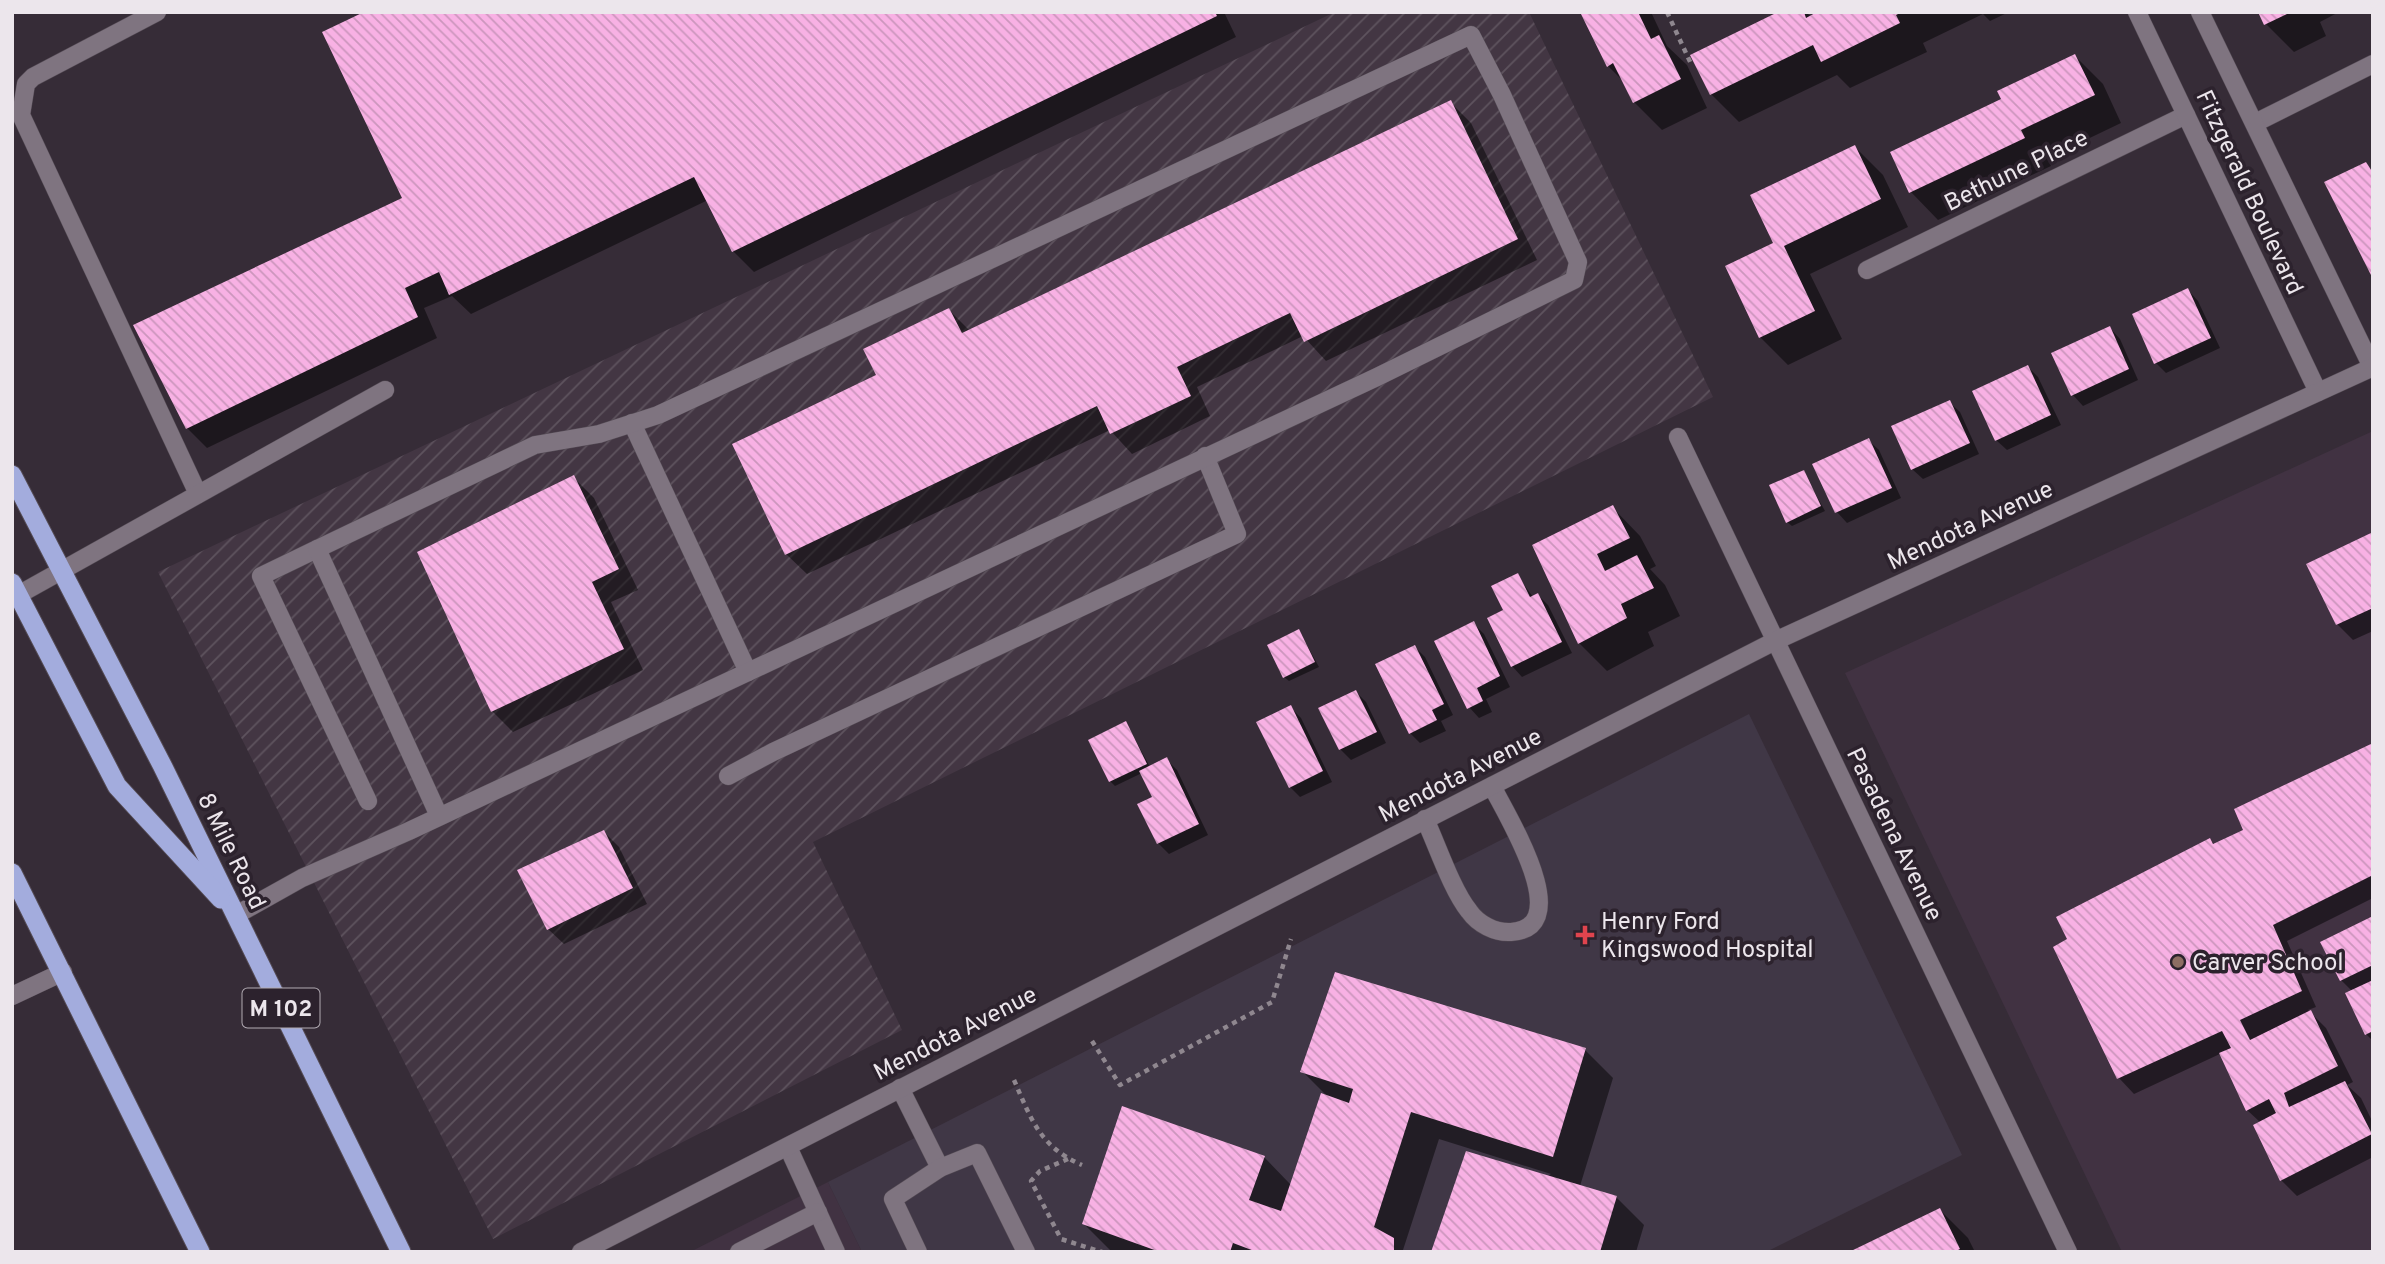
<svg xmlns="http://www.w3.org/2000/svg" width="2385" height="1264" viewBox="0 0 2385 1264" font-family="Overpass,sans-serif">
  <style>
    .built { fill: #413242 }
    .industrial { fill: url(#industrial-furrows) }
    .medical { fill: #403746 }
    .shadow { fill: #0007 }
    .building { fill: url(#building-back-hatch) }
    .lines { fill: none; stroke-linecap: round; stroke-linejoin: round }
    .service-casing { stroke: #544b54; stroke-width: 19 }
    .minor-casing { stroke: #544b54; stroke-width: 19 }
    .trunk-casing { stroke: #544b54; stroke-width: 21 }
    .path { stroke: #8f878f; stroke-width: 4.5; stroke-dasharray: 5 5; stroke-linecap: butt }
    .service { stroke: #7f7480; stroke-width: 18 }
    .minor { stroke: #7f7480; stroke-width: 18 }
    .trunk { stroke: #a3acdd; stroke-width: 19 }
    .health-dot { fill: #e0444e; stroke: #2c222d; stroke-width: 2.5 }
    .education-dot { fill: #8d6e63; stroke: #2c222d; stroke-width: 2.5 }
    .labels { text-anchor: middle; stroke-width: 7; stroke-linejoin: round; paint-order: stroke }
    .shield { fill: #2c222d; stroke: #b2abb3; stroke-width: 2 }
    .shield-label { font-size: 23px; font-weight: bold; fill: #ece6ec }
    .street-label { font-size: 24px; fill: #ece6ec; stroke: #2c222d }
    .poi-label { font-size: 24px; fill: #ece6ec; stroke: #2c222d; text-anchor: start }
  </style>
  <defs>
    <pattern id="industrial-furrows" width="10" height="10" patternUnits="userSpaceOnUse" patternTransform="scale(1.75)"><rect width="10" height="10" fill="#433643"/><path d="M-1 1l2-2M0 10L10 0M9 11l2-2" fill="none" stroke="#5e535e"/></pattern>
    <pattern id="building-back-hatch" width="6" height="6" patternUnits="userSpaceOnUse" patternTransform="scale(1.75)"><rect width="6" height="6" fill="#f8b1e4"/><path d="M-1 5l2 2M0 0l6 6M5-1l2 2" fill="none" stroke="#cc96bd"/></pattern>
  </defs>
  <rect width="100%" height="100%" fill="#362c37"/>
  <g class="built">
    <path d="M2373,431v821h-251l-277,-579z"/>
    <path d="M828,1182l34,70h-172z"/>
  </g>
  <path class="industrial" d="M1335,12h194l184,385 -900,445 89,188 -409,209 -335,-667z"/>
  <path class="medical" d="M1749,714l213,441 -196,97h-904l-34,-70z"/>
  <g class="shadow">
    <path d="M368,12h856l12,25 -482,235 -21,-21 -25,-51 -237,114 -19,-18 -28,12 13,30 -230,110 -20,-20 217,-229z"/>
    <path d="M1582,12h69l16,34 20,19 20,43 -45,22 -28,-28 -10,-20 -16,-16z"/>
    <path d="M1782,12h24l5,5 10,-5h188l-19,9 -7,-7 -60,29 4,9 -77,36 -13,-13 -98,47 -28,-28z"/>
    <path d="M2260,12h79l-19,10 6,14 -32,16 -28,-28z"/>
    <path d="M2075,56l28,28 18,39 -73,35 3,8 -113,54 -27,-28 92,-92z"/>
    <path d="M1451,103l20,20 66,137 -211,101 -23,-25 -106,51 13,29 -78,38 -22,-24 -303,144 -21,-20 92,-178 71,-66 21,21z"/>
    <path d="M1855,147l28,28 25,52 -98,47 32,65 -54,26 -28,-28 15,-93z"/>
    <path d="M2188,290l10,11 22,47 -54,25 -10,-10z"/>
    <path d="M2110,328l10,11 18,41 -55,26 -10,-11 -19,-41z"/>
    <path d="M2028,367l10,10 23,48 -54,25 -11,-10z"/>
    <path d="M1949,402l11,10 19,42 -56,25 -11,-10z"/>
    <path d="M1868,440l11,10 22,48 -54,25 -10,-11 -22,-47z"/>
    <path d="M1803,472l22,39 -33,15 -5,-4z"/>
    <path d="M574,478l20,20 44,92 -27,12 32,68 -130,62 -21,-21 -73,-158z"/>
    <path d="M1613,508l27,28 16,30 -6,3 15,16 15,31 -32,16 6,14 -47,25 -28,-28 -44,-97z"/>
    <path d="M2373,534v97l-20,9 -16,-16z"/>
    <path d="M1517,575l16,22 5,-2 10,10 24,48 -50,24 -10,-11 -7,-55z"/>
    <path d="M1474,624l10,10 26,53 -24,12 6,13 -13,6 -10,-11z"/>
    <path d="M1299,631l20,36 -30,14 -5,-4z"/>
    <path d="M1415,647l10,10 28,58 -12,6 5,10 -26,12 -10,-10z"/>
    <path d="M1356,692l10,10 20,41 -35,17 -11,-11z"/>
    <path d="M1290,707l11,11 31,64 -32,15 -10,-10z"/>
    <path d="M1126,723l24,44 16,-8 11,11 31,65 -39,19 -11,-11 -3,-45 -13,-25 -27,13 -5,-5z"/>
    <path d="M2373,745v153l-86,43 29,66 -8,3 18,18 27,54 -6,3 14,13 12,25v34l-76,39 -16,-16 -20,-57 -14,-13 -25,-57 -88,41 -15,-16 91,-238 5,5 30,-14z"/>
    <path d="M604,832l15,15 28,57 -83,40 -16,-15z"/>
    <path d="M2373,918v123l-7,-7 -13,-42 -12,-12z"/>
    <path d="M1585,1050l28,28 -33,108 36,11 28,28 -8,27h-203l118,-78 -112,-35 -36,111 2,2h-293l-28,-28 180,-67 27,28 37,-88 -26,-26z"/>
    <path d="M1940,1210l28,28 7,14h-122z"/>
  </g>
  <g class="building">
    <path d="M364,12h851l2,4 -485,236 -38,-75 -245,118 -10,-23 -34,16 13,29 -232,112 -53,-104 269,-127 -80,-166z"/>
    <path d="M1580,12h58l13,27 8,-4 22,44 -48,24 -20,-40 -6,4z"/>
    <path d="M1778,12h26l2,6 11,-6h85l-6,3 4,8 -79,39 -8,-17 -103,50 -20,-40z"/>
    <path d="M2258,12h33l-27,13z"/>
    <path d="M2075,54l20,41 -74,35 4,8 -116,55 -19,-41 111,-53 -4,-8z"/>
    <path d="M1451,100l67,139 -214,103 -14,-29 -113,54 14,29 -81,38 -13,-28 -312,149 -53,-111 144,-69 -13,-26 86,-41 13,25z"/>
    <path d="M1855,145l26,54 -97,47 31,65 -56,27 -34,-72 48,-23 -23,-48z"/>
    <path d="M2366,162l7,11v106l-49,-97z"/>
    <path d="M2188,288l23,50 -57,26 -22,-50z"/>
    <path d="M2110,326l19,43 -58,27 -20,-43z"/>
    <path d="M2028,365l23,50 -56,26 -23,-50z"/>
    <path d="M1950,400l20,43 -59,27 -20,-44z"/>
    <path d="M1869,438l23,50 -57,25 -23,-49z"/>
    <path d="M1804,470l17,36 -35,17 -17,-38z"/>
    <path d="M574,475l45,94 -27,13 32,67 -133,63 -74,-160z"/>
    <path d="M1613,505l17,33 -33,16 8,17 32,-16 17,33 -33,16 6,14 -49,26 -46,-99z"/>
    <path d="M2373,532v76l-37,17 -30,-61z"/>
    <path d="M1518,573l12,24 8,-4 24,49 -51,25 -24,-49 16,-8 -12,-24z"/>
    <path d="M1474,621l26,55 -23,12 6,13 -16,8 -33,-68z"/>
    <path d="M1299,629l16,33 -32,16 -16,-33z"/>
    <path d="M1415,645l29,59 -12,6 5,10 -28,14 -34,-70z"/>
    <path d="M1356,690l21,42 -38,18 -21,-42z"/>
    <path d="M1291,705l32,66 -34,17 -33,-66z"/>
    <path d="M1126,721l21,43 -38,18 -21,-42z"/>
    <path d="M2373,743v132l-100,50 29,66 -62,29 10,20 61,-30 27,56 -54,27 5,14 56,-26 27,53 -92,47 -27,-56 23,-12 -7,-14 -23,12 -27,-58 12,-5 -9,-17 -105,48 -64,-132 14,-8 -11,-22 154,-79 3,6 30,-14 -9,-21z"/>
    <path d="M1167,757l32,67 -42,20 -20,-40 15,-7 -13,-26z"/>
    <path d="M604,830l29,58 -86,42 -30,-60z"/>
    <path d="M2373,916v49l-33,16 -20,-39z"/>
    <path d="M1335,972l251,76 -33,109 -142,-45 -37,115 20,11v14h-137l-24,-9 -3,9h-70l-78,-28 40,-118 143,50 -16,44 32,11 40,-118 28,10 4,-14 -53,-17z"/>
    <path d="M2373,980v51l-8,4 -20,-42z"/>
    <path d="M1466,1151l151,45 -17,56h-169z"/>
    <path d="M1940,1208l20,41 -6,3h-105z"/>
  </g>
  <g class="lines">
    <g class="service-casing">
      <g id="service">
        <path d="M157,12l-124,65 -7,7 -5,31 177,379"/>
        <path d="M2255,123l118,-59"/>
        <path d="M1867,270l319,-155"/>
        <path d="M632,423l116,249"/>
        <path d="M317,549l-56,27 107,225"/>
        <path d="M18,595l367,-205"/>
        <path d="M728,776l45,-24 464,-218 -32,-78"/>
        <path d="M1425,819c12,26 27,71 44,92 9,13 26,22 42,21 67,-4 -6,-119 -19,-146"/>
        <path d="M236,915l66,-37 107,-47 968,-454 197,-97 4,-18 -76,-167 -31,-60 -813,380 -59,19 -64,11 -218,104 122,267"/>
        <path d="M900,1088l40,80"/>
        <path d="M788,1147l48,105"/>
        <path d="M739,1252l79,-40"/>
        <path d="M918,1252l-25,-53 47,-31 37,-15 49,99"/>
      </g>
    </g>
    <g class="minor-casing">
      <g id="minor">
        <path d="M2137,12l181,380"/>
        <path d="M2200,12l172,355"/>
        <path d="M1678,437l390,815"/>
        <path d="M12,996l51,-24"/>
        <path d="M581,1252l1194,-611 598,-274"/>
      </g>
    </g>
    <g class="trunk-casing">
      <g id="trunk">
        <path d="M12,475l150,290 239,487"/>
        <path d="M12,583l105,203 104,113"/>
        <path d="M12,873l188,379"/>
      </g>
    </g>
    <g class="path">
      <path d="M1667,12l25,54"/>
      <path d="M1092,1041l28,44 152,-83 19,-63"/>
      <path d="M1014,1080c17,39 26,67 68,85"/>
      <path d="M1068,1159l-28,12 -9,10 30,58 41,13"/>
    </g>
    <use href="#service" class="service"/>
    <use href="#minor" class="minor"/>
    <use href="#trunk" class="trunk"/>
  </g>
  <path class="health-dot" d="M1581.5 924.5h7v7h7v7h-7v7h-7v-7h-7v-7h7z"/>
  <circle class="education-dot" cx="2178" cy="962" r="7"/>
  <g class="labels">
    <rect class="shield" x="242.5" y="988.5" width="77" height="39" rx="5"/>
    <g class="shield-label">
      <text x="281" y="1016">M 102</text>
    </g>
    <g class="street-label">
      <text transform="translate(2016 170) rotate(-26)" y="8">Bethune Place</text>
      <text transform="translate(2250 192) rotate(65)" y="8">Fitzgerald Boulevard</text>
      <text transform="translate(1970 525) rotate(-25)" y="8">Mendota Avenue</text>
      <text transform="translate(1460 775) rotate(-27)" y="8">Mendota Avenue</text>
      <text transform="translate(1895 834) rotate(64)" y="8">Pasadena Avenue</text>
      <text transform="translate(232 851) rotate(64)" y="8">8 Mile Road</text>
      <text transform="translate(955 1033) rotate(-27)" y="8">Mendota Avenue</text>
    </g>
    <g class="poi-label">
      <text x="1601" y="929">Henry Ford<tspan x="1601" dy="28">Kingswood Hospital</tspan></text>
      <text x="2192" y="970">Carver School</text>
    </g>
  </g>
  <rect width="2385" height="1264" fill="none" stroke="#ece6ec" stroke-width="28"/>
</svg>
